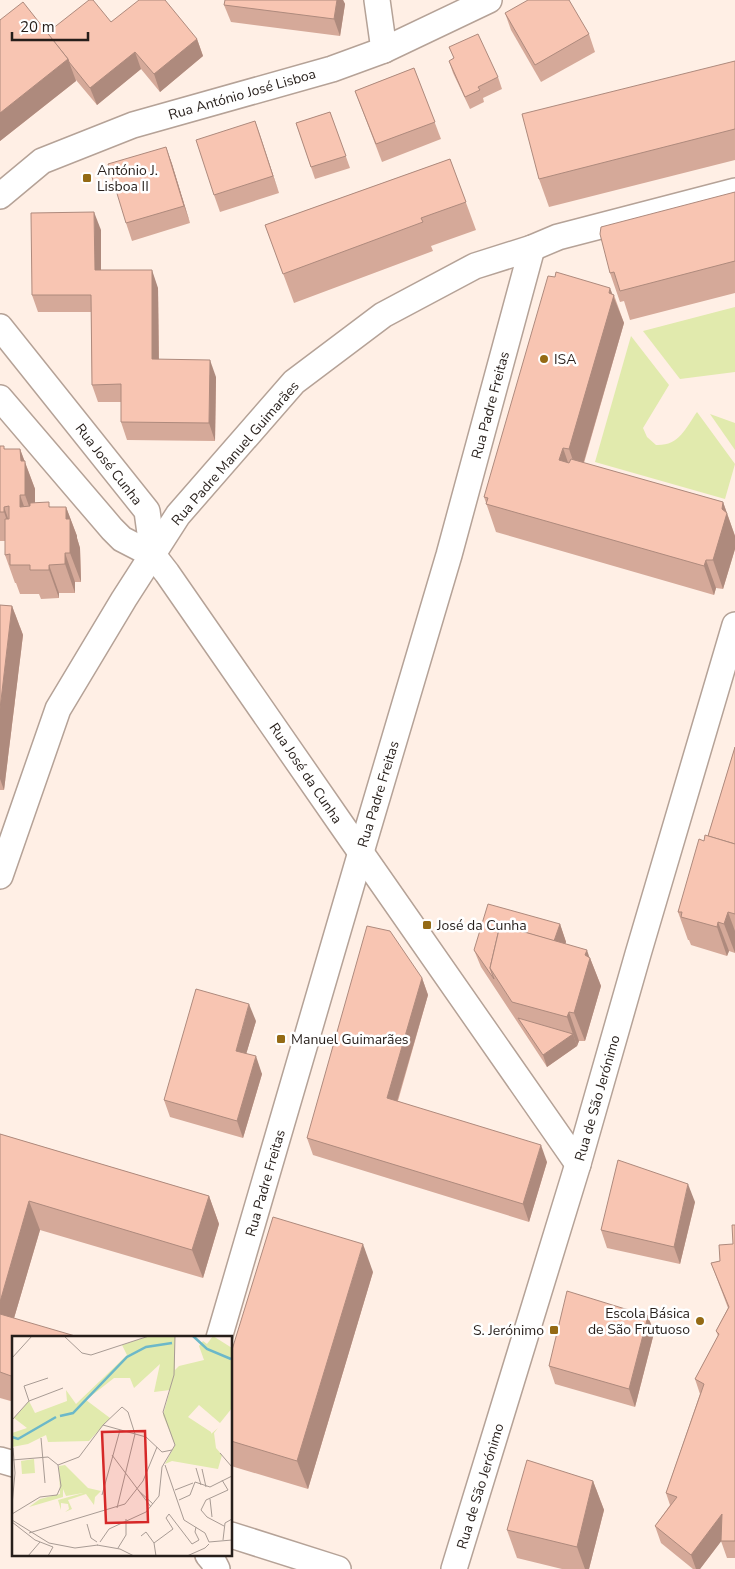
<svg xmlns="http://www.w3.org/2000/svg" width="735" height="1569" viewBox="0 0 735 1569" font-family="'Nunito Sans',sans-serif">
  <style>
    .green { fill: #e1eaad }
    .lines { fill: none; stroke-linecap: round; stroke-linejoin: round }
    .minor-casing { stroke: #b5a297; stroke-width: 28 }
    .minor { stroke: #fff; stroke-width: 25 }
    .wall { fill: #d5a999 }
    .shaded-wall { fill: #ae8a7d }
    .building { fill: #f8c5b2; stroke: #ae8a7d }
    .poi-dot { fill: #946a14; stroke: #fff; stroke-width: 2 }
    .labels { text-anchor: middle; stroke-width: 5; stroke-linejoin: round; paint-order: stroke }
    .street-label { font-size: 14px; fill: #261e1a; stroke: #fff }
    .poi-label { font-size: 14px; fill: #261e1a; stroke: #fff; text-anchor: start }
    .inset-river { fill: none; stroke: #6cb8c9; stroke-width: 2.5 }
    .inset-road { fill: none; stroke: #a89b94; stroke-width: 1 }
    .view { fill: #d62828; fill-opacity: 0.15; stroke: #d62828; stroke-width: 2.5 }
    .inset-edge { fill: none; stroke: #261e1a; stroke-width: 2.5 }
  </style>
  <rect width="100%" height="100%" fill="#ffefe5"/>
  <g class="green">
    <path d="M735,307v65l-55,7 -37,-48z"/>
    <path d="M631,336l38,49 -26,43 4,9 9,8c23,1 29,-16 41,-33l38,52 -10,35 -130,-37z"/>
    <path d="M710,414l25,9v27z"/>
  </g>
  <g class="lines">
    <g class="minor-casing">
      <g id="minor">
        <path d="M377,0l7,50"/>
        <path d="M0,196l42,-35 91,-36 199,-56 52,-19 105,-50"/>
        <path d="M0,327l147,184 6,44"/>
        <path d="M0,398l112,131 10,10 31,16 14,18 174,251 237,340"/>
        <path d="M0,876l58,-167 66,-110 54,-84 116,-133 89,-67 92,-49 57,-18 26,-11 177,-46"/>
        <path d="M219,1338l142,-486 88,-297 83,-307"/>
        <path d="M0,1460l14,4"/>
        <path d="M231,1535l107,34"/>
        <path d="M208,1555l5,6 4,8"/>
        <path d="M454,1569l124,-405 60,-210 97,-329"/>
      </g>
    </g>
    <use href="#minor" class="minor"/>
  </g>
  <g class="wall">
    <path d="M225,0h118l2,4 -5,32 -109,-14 -7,-17z"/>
    <path d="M505,13l84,21 6,18 -54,30 -30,-52z"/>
    <path d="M0,20l47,13 64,-11 86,17 6,17 -43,36 -19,-23 -44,36 -21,-25v1l-76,60z"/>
    <path d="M449,47l49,30 4,12 -19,9 1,4 -14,7 -17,-36 -4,-12 5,-3z"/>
    <path d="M735,61v99l-186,47 -10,-28z"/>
    <path d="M414,68l27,71 -59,23 -27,-71z"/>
    <path d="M330,112l20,56 -35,11 -19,-56z"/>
    <path d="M255,121l24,72 -59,19 -6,-17z"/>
    <path d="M166,147l6,17 18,59 -58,18 -6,-18z"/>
    <path d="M450,159l26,71 -45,16 2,5 -139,52 -29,-78z"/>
    <path d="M735,192v101l-105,27 -6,-19 -4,1 -10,-29z"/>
    <path d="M101,230v40l57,18 1,72 57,17 -1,64 -88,-1 -6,-18v-20h-23l-6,-17 -1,-73h-53l-6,-17z"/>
    <path d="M613,294l1,1 10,28 -40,140 139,39 12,34v13l-12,40 -7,-1 -2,7 -218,-63 -12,-35z"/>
    <path d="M0,446l5,3h15l15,40v14l16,4h15l11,29v2l3,10 1,34h-6v11h-16v5l-18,1 -2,-5h-19l-4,-11h-1l-10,-28v-14h-5z"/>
    <path d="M0,605l12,1 11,29 -19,155h-4z"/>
    <path d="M735,747v206l-6,-2 -2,5 -36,-11 -2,-5h-1l-10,-28 26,-71 4,-5z"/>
    <path d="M560,924l6,18 -1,2 25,14 11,28 -16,55h-6l-2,5 -30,21 -66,-100 -7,-17z"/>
    <path d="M422,978l6,17 -30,106 149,61 -18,60 -216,-67 -6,-17z"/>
    <path d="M256,1021l-10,33 16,20 -19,64 -73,-21 -6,-17z"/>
    <path d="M0,1134l209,62 10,28 -16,54 -163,-48 -26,88v84l-14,-4z"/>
    <path d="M695,1202l-15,62 -73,-16 -6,-18z"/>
    <path d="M735,1225v333h-8l-6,-17 -21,28h-7l-32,-26 -6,-17 15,-21 -4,-12 34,-99 -5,-15 23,-43 -2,-5 12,-23 -17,-45 9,-2 13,-17z"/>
    <path d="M373,1272l-65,217 -77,-23v-113z"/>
    <path d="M648,1316l6,17 -19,74 -80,-23 -6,-18z"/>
    <path d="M593,1481l11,29 -15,59h-27l-45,-11 -10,-28z"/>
  </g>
  <g class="shaded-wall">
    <path d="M337,0h6l2,4 -5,32 -6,-17z"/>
    <path d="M197,39l6,17 -43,36 -6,-18z"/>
    <path d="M135,52l6,17 -44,36 -7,-17z"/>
    <path d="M68,59l8,22 -76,60v-28z"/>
    <path d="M255,121l6,17 18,55 -6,-17z"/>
    <path d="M166,147l6,17 18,59 -6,-17z"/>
    <path d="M94,212l7,18v58l-6,-18z"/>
    <path d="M152,270l6,18 1,89 -7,-18z"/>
    <path d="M610,288l14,35 -45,155 -10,-29z"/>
    <path d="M210,360l6,17 -1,64 -6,-18z"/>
    <path d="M563,448l10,29 -14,-17z"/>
    <path d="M20,449l15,40v34l-10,-28 -4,-34z"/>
    <path d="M20,495l10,28 -10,-16z"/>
    <path d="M723,502l12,34v13l-12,40 -10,-29z"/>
    <path d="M4,507l10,28v6l-10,-29z"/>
    <path d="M66,507l11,29v2l3,10 1,34 -11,-29 -4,-34z"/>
    <path d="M65,553l10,29v11l-10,-29z"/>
    <path d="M706,560l10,28 -2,7 -10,-29z"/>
    <path d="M49,565l10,28v5l-10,-28z"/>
    <path d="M12,606l11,29 -19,155 -4,-11v-70z"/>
    <path d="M728,912l7,19v22l-11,-29z"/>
    <path d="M718,922l11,29 -2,5 -10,-29z"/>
    <path d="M560,924l6,18 -4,11 -8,-12z"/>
    <path d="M587,950l3,9v-1l11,28 -16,55 -11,-28 8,-54z"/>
    <path d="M422,978l6,17 -35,120 -6,-17z"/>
    <path d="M249,1004l7,17 -14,47 -6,-17z"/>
    <path d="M569,1012l10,29 -2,5 -10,-29z"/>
    <path d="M573,1034l4,12 -30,21 -4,-12z"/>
    <path d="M256,1056l6,18 -19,64 -6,-17z"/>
    <path d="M541,1145l6,17 -18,60 -6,-18z"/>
    <path d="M688,1184l7,18 -15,62 -6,-17z"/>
    <path d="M209,1196l10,28 -16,54 -11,-28z"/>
    <path d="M29,1201l11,29 -33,112 -7,-20v-20z"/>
    <path d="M363,1244l10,28 -65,217 -11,-28z"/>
    <path d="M648,1316l6,17 -19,74 -6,-18z"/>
    <path d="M593,1481l11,29 -15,59h-4l-8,-22z"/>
    <path d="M722,1514l7,17 -29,38h-4l-5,-14z"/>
  </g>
  <g class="building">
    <path d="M89,0h4l18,22 28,-22h26l32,39 -43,35 -19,-22 -45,36 -21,-26 -1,-3 -21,-26z"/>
    <path d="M225,0h112l-3,19 -110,-14z"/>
    <path d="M528,0h41l20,34 -54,31 -30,-52z"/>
    <path d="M23,2l45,57 -68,54v-93z"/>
    <path d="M478,34l20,43 -20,10 2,3 -15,7 -16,-36 5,-3 -5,-11z"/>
    <path d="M735,61v68l-196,50 -17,-65z"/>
    <path d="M414,68l21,54 -59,22 -21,-53z"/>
    <path d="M330,112l16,44 -35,11 -15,-44z"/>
    <path d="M255,121l18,55 -59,19 -18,-55z"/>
    <path d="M166,147l18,59 -58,17 -18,-59z"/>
    <path d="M450,159l16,43 -45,16 2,4 -140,52 -18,-49z"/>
    <path d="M735,192v69l-115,30 -6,-19 -4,1 -10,-39 1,-7z"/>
    <path d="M94,212l1,58h57v89l58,1 -1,63 -88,-1v-38l-29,1 -1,-90h-59l-1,-82z"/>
    <path d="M556,272l54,16 -1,5 5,2 -45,154 -6,-1 -4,12 10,3 2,-4 152,43 -1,7 5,4 -14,47h-7l-2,6 -218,-62 2,-6 -4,-1 64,-221 7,1z"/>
    <path d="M0,446h4v3h16l1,12h4v34h-5v12l10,-1v-3l19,-1v5h17v12h4v34h-5v11l-16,1v5h-19v-5h-20v-11l-5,1v-36h4v-13l-5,1v5h-4z"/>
    <path d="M0,605l12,1 -12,103z"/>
    <path d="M735,747v97l-27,-8z"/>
    <path d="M705,835l30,9v70l-7,-2 -4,12 -6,-2 -1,5 -36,-10 1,-5h-4l21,-73 5,2z"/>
    <path d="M488,904l72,20 -6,17 -54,-16 -10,43 4,11 -20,-29z"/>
    <path d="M500,925l87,25 -2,5 5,3 -16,55 -5,-1 -2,5 -55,-15 -22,-34z"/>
    <path d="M367,926l23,5 32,47 -35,120 154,47 -18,59 -216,-66z"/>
    <path d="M196,989l53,15 -13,47 20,5 -19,65 -73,-21z"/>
    <path d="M518,1018l55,16 -30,21z"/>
    <path d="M0,1134l209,62 -17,54 -163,-49 -29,101z"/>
    <path d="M618,1160l70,24 -14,63 -73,-17z"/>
    <path d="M273,1217l90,27 -66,217 -66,-20v-88z"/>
    <path d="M732,1225h3v316h-14l1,-27 -31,41 -36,-29 22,-29 -11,-4 38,-109 -9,-5 24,-45 -3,-3 13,-24 -18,-44 9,-2 -1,-16 14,-1z"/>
    <path d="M567,1291l81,25 -19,73 -80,-23z"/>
    <path d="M0,1314l82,24h-68v39l-14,-5z"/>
    <path d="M527,1460l66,21 -16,66 -70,-17z"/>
  </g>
  <g class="poi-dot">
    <rect x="82" y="173" width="10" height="10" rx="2.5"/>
    <circle cx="544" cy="359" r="5"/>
    <rect x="422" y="920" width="10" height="10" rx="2.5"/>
    <rect x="276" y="1034" width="10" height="10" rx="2.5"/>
    <circle cx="700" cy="1321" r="5"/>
    <rect x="549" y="1325" width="10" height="10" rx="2.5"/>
  </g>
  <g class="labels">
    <g class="street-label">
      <text transform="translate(242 94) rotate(-16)" y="5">Rua António José Lisboa</text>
      <text transform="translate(490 405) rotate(-75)" y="5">Rua Padre Freitas</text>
      <text transform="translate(235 453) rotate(-49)" y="5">Rua Padre Manuel Guimarães</text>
      <text transform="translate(109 464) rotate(52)" y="5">Rua José Cunha</text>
      <text transform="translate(306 773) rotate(56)" y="5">Rua José da Cunha</text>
      <text transform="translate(378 794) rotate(-73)" y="5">Rua Padre Freitas</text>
      <text transform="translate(597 1098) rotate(-74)" y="5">Rua de São Jerónimo</text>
      <text transform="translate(265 1183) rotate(-74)" y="5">Rua Padre Freitas</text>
      <text transform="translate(480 1486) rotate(-73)" y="5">Rua de São Jerónimo</text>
    </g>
    <g class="poi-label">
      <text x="97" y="175">António J.<tspan x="97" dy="16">Lisboa II</tspan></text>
      <text x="554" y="364">ISA</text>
      <text x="437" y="930">José da Cunha</text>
      <text x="291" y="1044">Manuel Guimarães</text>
      <text x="690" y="1318" text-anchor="end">Escola Básica<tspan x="690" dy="16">de São Frutuoso</tspan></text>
      <text x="544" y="1335" text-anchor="end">S. Jerónimo</text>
    </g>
  </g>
  <g transform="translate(12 1336)">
    <rect width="220" height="220" fill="#ffefe5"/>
    <path d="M137,0h26v34l4,-4 25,-6 -5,-14 4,-5 4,3 6,-8 19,12v60l-12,15 -21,-18 -11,12 23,15 2,12 -2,-10 7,-6 -4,5 2,15 6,7 -4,14 -46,-8 -7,3 10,-19 -12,-30 7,-25 -16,2 6,-28 -26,24 -4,-10h-16l-28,22 24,18 -21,23 -41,1 -2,-7 -18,9 -16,3v-14l15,-5 -13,-10 15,-17 6,12 32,-12 -1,-11 10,14 51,-49 -5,-10zM22,123l1,14 -13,1 -1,-13zM53,129l23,23 13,3 -6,6 -1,8 -8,-11 -18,6 4,9 -7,3 4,-3 -1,-5 -7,-1v7l-3,-10 25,-7 -17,3 -3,-7v8l-34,10 11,-8 20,-5 -1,-28z" fill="#e1eaad"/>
    <path class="inset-river" d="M181,0l14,13 24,10M48,80l13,-3 54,-56 19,-10 26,-4M0,101l6,2 38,-22"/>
    <path class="inset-road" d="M52,0l18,17 9,2 58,-19M0,22l20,-22M17,65l-5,-15 24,-8M0,84l17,-19 34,-13M91,89l43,12 16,15 10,-2M29,102l4,45M208,117l12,14M100,119l39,52M0,124l36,-3 10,8M46,129l21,-8 24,-32 19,-18 6,5 7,22M153,129l19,55 21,13 4,9 23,-2M184,132l5,17M190,133l4,18M210,144l6,10 -22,10 -5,10 6,7 17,9M183,146l15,5 22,-11M126,154l15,14M163,154l18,-7M90,159l18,-65M198,163l2,18M167,164l11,-5 5,-13M0,169l3,-32 -2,-25M105,172l18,-74M0,178l28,-17 17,-2 4,-9 -3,-21M0,184l37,23 26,5 23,-3M0,186l23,18 18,7 -5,9M75,188l4,14 6,4M17,197l96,-29 18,-23 14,-34M129,200l5,-4 8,11 2,13M211,204l2,-17 7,-4M88,206l9,-13 37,-17 13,-16 3,-29 13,-22 -12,-33 11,-37 1,-39M142,207l19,-14 -7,-11 3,-4 23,30 7,-4 -4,-8 1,-5M85,209l23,4 14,7M106,212l8,-13v-16M16,220l12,-14M175,220l18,-8 4,-4"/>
    <path class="view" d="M133,95l3,91 -42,1 -4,-91z"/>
    <rect width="220" height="220" class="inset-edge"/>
  </g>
  <path d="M12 32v8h76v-8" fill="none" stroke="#261e1a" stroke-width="2.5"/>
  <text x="20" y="32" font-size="15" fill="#261e1a" stroke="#ffffff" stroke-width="4" paint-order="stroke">20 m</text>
</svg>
